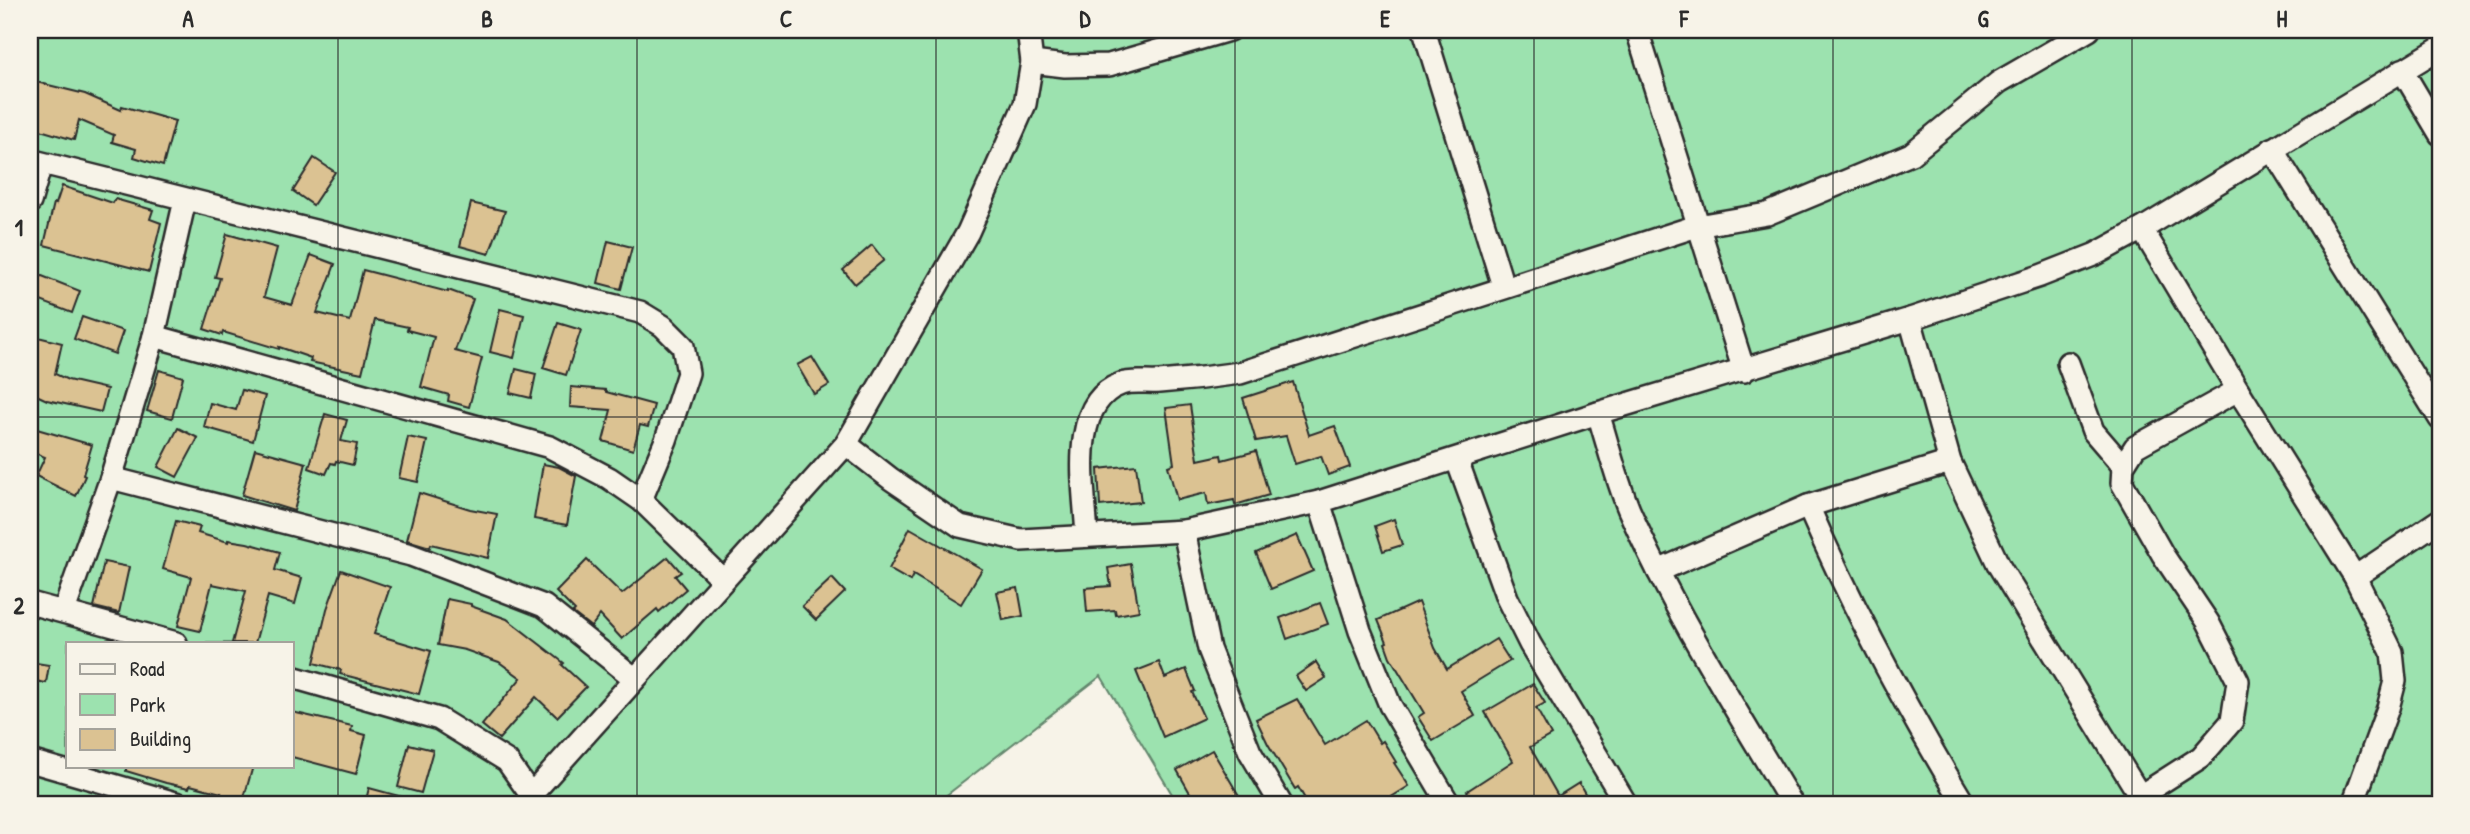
<svg xmlns="http://www.w3.org/2000/svg" width="2470" height="834" viewBox="0 0 2470 834" font-family="'Patrick Hand',sans-serif">
  <style>
    .green { fill: #9ce2af; stroke: #64866d; stroke-width: 2; fill-rule: evenodd }
    .building { fill: #dbc292; stroke: #2b2b2b; stroke-width: 2 }
    .lines { fill: none; stroke-linecap: round; stroke-linejoin: round }
    .street-casing { stroke: #2b2b2b; stroke-width: 26 }
    .street { stroke: #f7f3e8; stroke-width: 21 }
    .grid { fill: none; stroke: #2b2b2b; stroke-width: 2; stroke-opacity: 0.55 }
    .neatline { fill: none; stroke: #2b2b2b; stroke-width: 2.5 }
    .grid-label { font-size: 23px; text-anchor: middle; font-weight: bold; fill: #2b2b2b }
  </style>
  <rect width="100%" height="100%" fill="#f7f3e8"/>
  <filter id="ink" filterUnits="userSpaceOnUse"><feTurbulence type="fractalNoise" baseFrequency=".0143" numOctaves="2"/><feDisplacementMap in="SourceGraphic" scale="14" xChannelSelector="R" yChannelSelector="G"/><feConvolveMatrix kernelMatrix="1 2 1 2 8 2 1 2 1" color-interpolation-filters="sRGB"/></filter>
  <g filter="url(#ink)">
    <path class="green" d="M30,30h2410v774h-1262l-77,-128 -166,128h-905zM68,643h224v123h-224z"/>
    <g class="building">
      <path d="M36,82l49,12 36,16 1,-4 53,15 -12,45 -29,-9 2,-8 -24,-7 2,-7 -35,-15 -5,20 -44,-13v-24z"/>
      <path d="M314,158l21,14 -22,33 -20,-14z"/>
      <path d="M62,186l51,17 2,-4 38,11 -3,9 11,4 -12,49 -105,-27 10,-42 2,1z"/>
      <path d="M471,203l34,8 -16,43 -29,-8z"/>
      <path d="M227,234l50,14 -13,49 28,8 19,-50 24,9 -18,49 33,8 13,-51 85,22v-2l25,9 -18,52 27,7 -13,49 -21,-6 1,-6 -28,-8 13,-50 -27,-7 1,-3 -33,-7 -13,53 -52,-11 1,-4 -32,-11v2l-56,-17 -1,3 -18,-6 16,-51 -5,-1z"/>
      <path d="M608,241l24,6 -11,42 -23,-6z"/>
      <path d="M872,245l12,15 -29,24 -12,-14z"/>
      <path d="M37,274l43,17 -8,22 -42,-16z"/>
      <path d="M500,309l24,6 -10,43 -24,-6z"/>
      <path d="M82,317l41,14 -8,23 -41,-15z"/>
      <path d="M558,323l23,7 -15,45 -23,-7z"/>
      <path d="M30,335l32,8 -7,31 13,6 39,9 -6,23 -54,-12 -17,-8z"/>
      <path d="M812,357l17,28 -15,9 -17,-29z"/>
      <path d="M516,369l20,5 -5,24 -21,-5z"/>
      <path d="M159,370l24,7 -11,41 -25,-7z"/>
      <path d="M1293,382l16,53 26,-9 15,41 -22,8 -7,-19 -26,8 -9,-28 -30,5 -13,-43z"/>
      <path d="M571,387l35,3v2l48,13 -6,22 -8,-2 -7,25 -30,-9 8,-31 -41,-3z"/>
      <path d="M242,390l23,6 -12,45 -49,-14 6,-24 26,7z"/>
      <path d="M1190,405l8,55 23,-5 1,5 34,-9 13,44 -34,10 -1,-5 -26,5 -2,-12 -29,7 -9,-34 6,-2 -8,-56z"/>
      <path d="M325,414l22,6 -6,21 16,3 -4,21 -17,-4 -1,3 -4,-1 -5,11 -17,-6z"/>
      <path d="M30,427l62,18 -9,30 2,1 -9,20 -40,-20 9,-19 -15,-6z"/>
      <path d="M178,428l20,10 -21,39 -19,-10z"/>
      <path d="M408,437l19,4 -9,41 -19,-4z"/>
      <path d="M255,449l51,14 -12,48 -52,-16z"/>
      <path d="M543,464l16,3 17,9 -9,49 -33,-6z"/>
      <path d="M1136,465l5,37 -41,4 -2,-37z"/>
      <path d="M419,493l51,16 27,5 -9,44 -57,-14 -1,3 -23,-7z"/>
      <path d="M1394,519l8,26 -19,6 -8,-25z"/>
      <path d="M176,521l24,6 -2,6 30,9v-2l19,3 33,9 -5,18 27,8 -7,26 -27,-8 -13,47h-23l14,-52 -34,-7 -12,47 -22,-5 13,-49 -28,-8z"/>
      <path d="M910,528l72,41 -21,35 -48,-29 -3,6 -21,-12z"/>
      <path d="M1297,535l16,36 -42,18 -15,-36z"/>
      <path d="M668,557l13,15 -6,4 11,13 -27,23 -2,-3 -35,30 -22,-24 -9,12 -18,-14 2,-2 -19,-19 31,-32 35,34z"/>
      <path d="M104,562l25,5 -10,46 -25,-6z"/>
      <path d="M1131,564l8,47 -23,4 -1,-5 -28,2 -2,-24 26,-2 -3,-18z"/>
      <path d="M341,570l49,17 -16,47 57,17 -12,43 -79,-20 1,-4 -27,-7 13,-54z"/>
      <path d="M832,578l13,14 -29,28 -14,-14z"/>
      <path d="M1018,588l5,28 -20,4 -6,-28z"/>
      <path d="M447,599l24,5v2l36,13 57,44 -2,2 24,22 -29,30 -21,-20 -37,42 -17,-14 39,-47 -22,-16 -34,-12 -27,-5z"/>
      <path d="M1418,602l17,46 12,21 49,-30 14,22 -49,30 14,25 -42,25 -15,-24 6,-4 -34,-56 -5,-14 2,-1 -9,-22z"/>
      <path d="M1320,603l8,21 -41,15 -7,-21z"/>
      <path d="M30,662l19,3 -3,18 -16,-3z"/>
      <path d="M1159,662l6,16 21,-9 9,22 -3,1 12,26 -41,19 -27,-66z"/>
      <path d="M1316,662l10,16 -20,13 -10,-15z"/>
      <path d="M1533,684l12,19 -9,5 15,27 -21,12 28,49 21,-13 12,21h-115l-9,-13 46,-30 -28,-49z"/>
      <path d="M1297,699l28,46 41,-25 14,23 3,-2 13,21 -2,1 15,23 -29,18h-72l-10,-17 -3,2 -27,-45 -12,-25z"/>
      <path d="M292,712l60,14 -1,5 15,4 -10,39 -64,-17z"/>
      <path d="M409,744l24,6 -12,43 -23,-6z"/>
      <path d="M1212,750l32,54h-73l19,-11 -13,-23z"/>
      <path d="M126,766h127l-10,35 -23,-6 1,-2 -31,-8 -1,3 -23,-5 -40,-12z"/>
      <path d="M369,788l41,11v5h-45z"/>
    </g>
    <g class="lines">
      <g class="street-casing">
        <g id="street">
          <path d="M1424,30l79,256"/>
          <path d="M1637,30l107,341"/>
          <path d="M1032,62l33,4 44,-1 120,-35"/>
          <path d="M2402,70l38,64"/>
          <path d="M2272,149l168,270"/>
          <path d="M30,160l610,152 23,14 20,20 5,27 -22,67 -25,60"/>
          <path d="M30,202l11,-38"/>
          <path d="M2142,229l96,161 117,187 37,75 3,29 -7,27 -35,96"/>
          <path d="M1910,319l40,143 49,104 146,238"/>
          <path d="M154,336l396,111 59,31 32,22 82,80"/>
          <path d="M2068,363l25,68 30,35"/>
          <path d="M1598,413c10,32 18,66 31,97 45,102 106,198 163,294"/>
          <path d="M846,444l45,35 69,47 61,14 163,-9 135,-29 279,-89 312,-94 130,-43 56,-22 46,-25 298,-181"/>
          <path d="M1457,460l50,138 23,46 96,160"/>
          <path d="M111,478l300,77 133,51 90,72"/>
          <path d="M1319,502l41,129 30,74 59,99"/>
          <path d="M1808,506c45,103 98,202 156,298"/>
          <path d="M1184,531l25,118 41,103 31,52"/>
          <path d="M1087,536c-2,-45 -20,-133 34,-152 11,-4 26,-1 38,-2 27,-2 54,-5 81,-9l457,-147 70,-12 144,-60 88,-72 90,-52"/>
          <path d="M1658,571l150,-65 142,-44"/>
          <path d="M2355,577l85,-57"/>
          <path d="M30,603l146,40"/>
          <path d="M64,611l47,-133 43,-142 31,-136"/>
          <path d="M292,677l147,42 68,42 24,34"/>
          <path d="M30,761l149,43"/>
          <path d="M2140,796l61,-39 31,-36 6,-40 -30,-59 -45,-67 -41,-72 1,-17 12,-19 103,-57"/>
          <path d="M527,804l4,-9 315,-351 122,-212 57,-128 7,-42 -4,-32"/>
        </g>
      </g>
      <use href="#street" class="street"/>
    </g>
  </g>
  <path class="grid" d="M338,30v774M637,30v774M936,30v774M1235,30v774M1534,30v774M1833,30v774M2132,30v774M30,417h2410"/>
  <rect width="2470" height="834" fill="none" stroke="#f7f3e8" stroke-width="77"/>
  <rect x="66" y="642" width="228" height="126" fill="#f7f3e8" stroke="#a5a39c" stroke-width="2"/>
  <rect x="80" y="664" width="35" height="10" fill="#f7f3e8" stroke="#a5a39c" stroke-width="2"/>
  <text x="130" y="676" font-size="21" fill="#2b2b2b">Road</text>
  <rect x="80" y="694" width="35" height="21" fill="#9ce2af" stroke="#a5a39c" stroke-width="2"/>
  <text x="130" y="712" font-size="21" fill="#2b2b2b">Park</text>
  <rect x="80" y="729" width="35" height="21" fill="#dbc292" stroke="#a5a39c" stroke-width="2"/>
  <text x="130" y="746" font-size="21" fill="#2b2b2b">Building</text>
  <rect x="38" y="38" width="2394" height="758" class="neatline"/>
  <g class="grid-label">
    <text x="188" y="27">A</text>
    <text x="487" y="27">B</text>
    <text x="786" y="27">C</text>
    <text x="1085" y="27">D</text>
    <text x="1385" y="27">E</text>
    <text x="1684" y="27">F</text>
    <text x="1983" y="27">G</text>
    <text x="2282" y="27">H</text>
    <text x="19" y="236">1</text>
    <text x="19" y="614">2</text>
  </g>
</svg>
